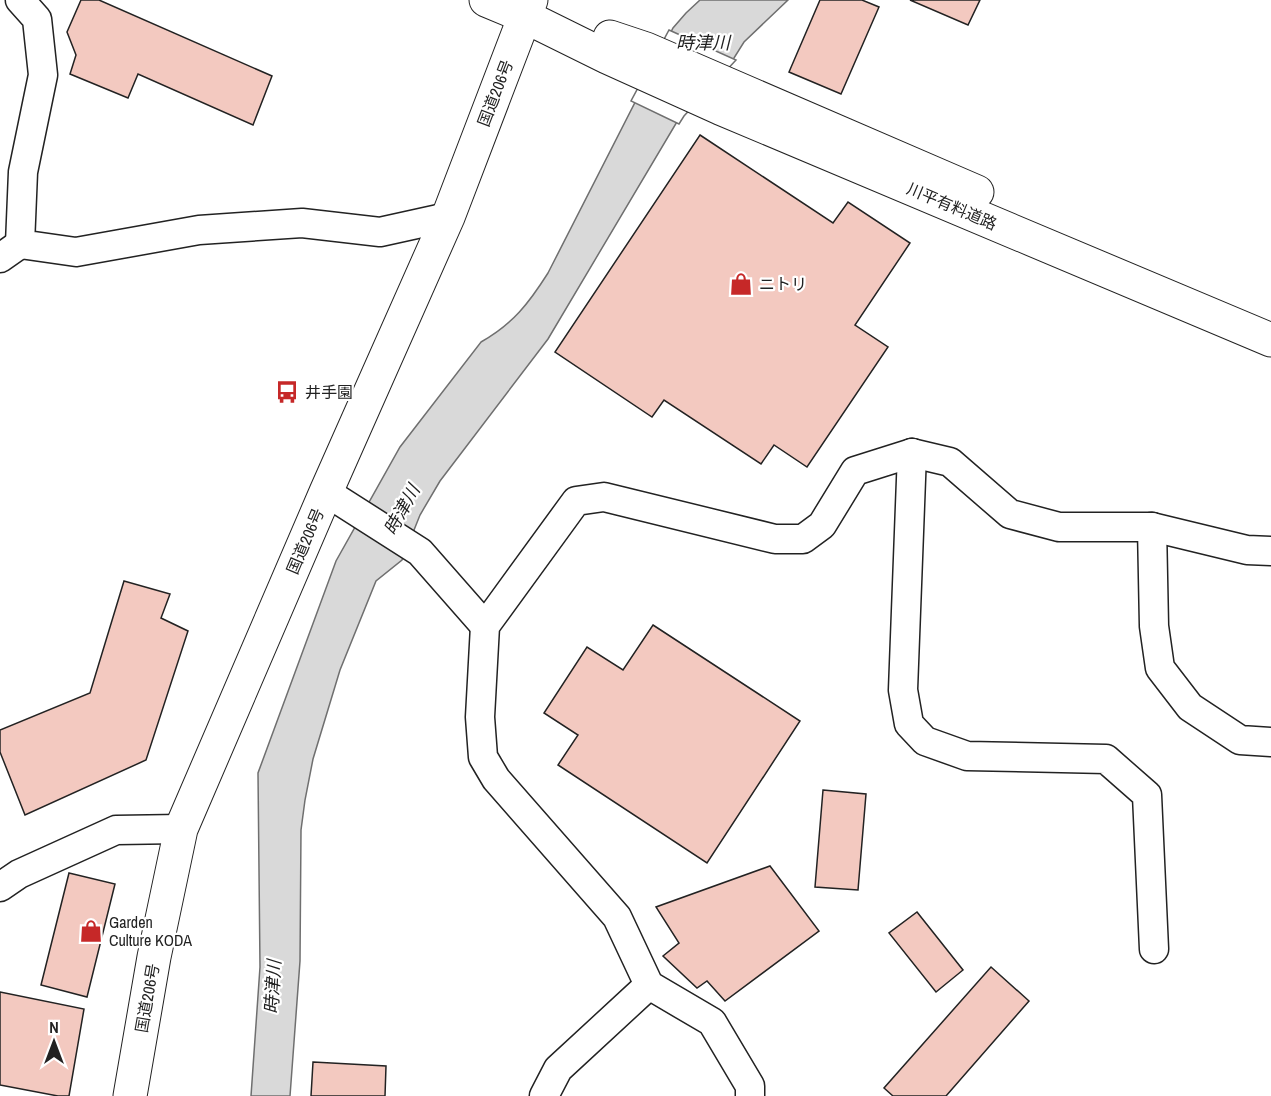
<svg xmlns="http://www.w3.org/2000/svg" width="1271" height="1096" viewBox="0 0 1271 1096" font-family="'Archivo Narrow','Noto Sans JP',sans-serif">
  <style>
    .water { fill: #d9d9d9; stroke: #6f6f6f; stroke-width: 1.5 }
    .pier { fill: #fff; stroke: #6f6f6f; stroke-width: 1.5 }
    .building { fill: #f3c9c0; stroke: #222; stroke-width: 1.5 }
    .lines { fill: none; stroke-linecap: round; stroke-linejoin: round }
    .minor-casing { stroke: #222; stroke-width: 31 }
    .tertiary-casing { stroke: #222; stroke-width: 35 }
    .trunk-casing { stroke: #222; stroke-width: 35 }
    .motorway-casing { stroke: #222; stroke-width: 35 }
    .minor { stroke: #fff; stroke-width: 28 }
    .tertiary { stroke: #fff; stroke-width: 33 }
    .trunk { stroke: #fff; stroke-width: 33 }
    .motorway { stroke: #fff; stroke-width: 33 }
    .labels { text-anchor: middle; stroke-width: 4.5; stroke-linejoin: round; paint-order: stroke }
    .street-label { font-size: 16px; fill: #222; stroke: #fff }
    .poi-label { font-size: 16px; fill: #222; stroke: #fff; text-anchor: start }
    .water-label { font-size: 18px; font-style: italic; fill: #222; stroke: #fff }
  </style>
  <rect width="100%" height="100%" fill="#fff"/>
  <path class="water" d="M700,0h88l-44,42 -10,16 -53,57 -133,224 -108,142 -20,34 -18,45 -26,21 -36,89 -27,89 -8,41 -4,30 -1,131 -10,135h-39l9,-129 -2,-194 78,-212 64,-114 81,-105c32,-18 48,-39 67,-69l125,-245 13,-15z"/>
  <path class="pier" d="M669,30l67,30 -52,56 -5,8 -48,-23z"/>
  <g class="building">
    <path d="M81,0h18l173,76 -19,49 -115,-51 -10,24 -58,-24 6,-19 -9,-23z"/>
    <path d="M820,0h42l17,7 -38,87 -52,-22z"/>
    <path d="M910,0h70l-12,25z"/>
    <path d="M700,135l133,88 15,-21 62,41 -55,82 33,22 -81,120 -33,-22 -13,19 -97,-64 -12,17 -97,-65z"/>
    <path d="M124,581l46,13 -9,24 27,13 -42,129 -121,55 -25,-63v-22l90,-37z"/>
    <path d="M653,625l147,96 -93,142 -149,-98 20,-30 -34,-22 43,-66 36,23z"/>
    <path d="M823,790l43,4 -8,96 -43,-3z"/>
    <path d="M770,866l49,65 -94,70 -18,-20 -10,7 -34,-32 16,-13 -23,-36z"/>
    <path d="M69,873l46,11 -28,113 -46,-12z"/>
    <path d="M917,912l46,58 -27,22 -47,-59z"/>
    <path d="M991,967l38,34 -83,95h-53l-9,-8z"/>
    <path d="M0,992l84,17 -15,87h-11l-58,-11z"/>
    <path d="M313,1062l73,4 -1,30h-74z"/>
  </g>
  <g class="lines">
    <g class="minor-casing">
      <g id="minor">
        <path d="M20,0l17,19 6,56 -20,97 -3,72 56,8 123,-22 103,-7 78,9 68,-15"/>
        <path d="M0,258l20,-14"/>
        <path d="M912,453l-9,237 6,34 16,17 42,15 139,3 41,36 7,154"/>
        <path d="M326,492l94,60 65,74"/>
        <path d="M1152,527l2,99 6,42 30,39 50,33 31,2"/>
        <path d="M0,887l19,-13 97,-44 65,-1"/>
        <path d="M544,1096l14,-27 91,-84"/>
        <path d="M750,1096v-10l-38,-64 -63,-37 -32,-68 -121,-138 -13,-22 -3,-40 5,-91 91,-125 28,-4 171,42h28l19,-14 33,-54 57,-18 38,9 60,52 49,13h93l95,23 24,1"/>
      </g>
    </g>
    <g class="tertiary-casing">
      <path id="tertiary" d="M486,0l38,16"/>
    </g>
    <g class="trunk-casing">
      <path id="trunk" d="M130,1096l24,-139 27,-128 145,-337 122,-275 83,-217"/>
    </g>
    <g class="motorway-casing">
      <g id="motorway">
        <path d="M524,16l83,41 113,51 551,232"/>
        <path d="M610,37l36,12 331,143"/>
      </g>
    </g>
    <use href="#minor" class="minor"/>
    <use href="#tertiary" class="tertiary"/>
    <use href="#trunk" class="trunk"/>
    <use href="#motorway" class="motorway"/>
  </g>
  <defs>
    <g id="shop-bare" transform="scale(1.8)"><path d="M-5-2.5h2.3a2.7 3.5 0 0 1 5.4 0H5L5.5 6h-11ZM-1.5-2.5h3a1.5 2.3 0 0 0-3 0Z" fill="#c62828" stroke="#fff" stroke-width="2.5" paint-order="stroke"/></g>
    <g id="bus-bare" transform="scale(1.8)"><path d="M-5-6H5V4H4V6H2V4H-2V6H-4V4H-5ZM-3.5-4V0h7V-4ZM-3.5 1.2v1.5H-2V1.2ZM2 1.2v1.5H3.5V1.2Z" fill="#c62828" stroke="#fff" stroke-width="2.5" paint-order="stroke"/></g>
  </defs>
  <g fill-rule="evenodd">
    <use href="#shop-bare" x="741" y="284"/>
    <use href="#bus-bare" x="287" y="392"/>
    <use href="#shop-bare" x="91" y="931"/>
  </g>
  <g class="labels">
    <g class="street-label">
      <text transform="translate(495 93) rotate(-69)" y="6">国道206号</text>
      <text transform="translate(952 206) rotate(23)" y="6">川平有料道路</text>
      <text transform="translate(305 541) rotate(-67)" y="6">国道206号</text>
      <text transform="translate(147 998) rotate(-80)" y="6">国道206号</text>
    </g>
    <g class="poi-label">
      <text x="759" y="290">ニトリ</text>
      <text x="305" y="398">井手園</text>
      <text x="109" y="928">Garden<tspan x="109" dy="18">Culture KODA</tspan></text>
    </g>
    <g class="water-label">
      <text x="703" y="49">時津川</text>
      <text transform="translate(402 510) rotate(-61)" y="6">時津川</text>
      <text transform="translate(273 987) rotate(-87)" y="6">時津川</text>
    </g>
  </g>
  <g transform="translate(54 1042)" stroke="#ffffff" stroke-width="4.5" paint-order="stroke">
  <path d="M0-4.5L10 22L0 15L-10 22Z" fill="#222222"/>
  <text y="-9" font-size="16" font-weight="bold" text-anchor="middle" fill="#222222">N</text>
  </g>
</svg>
